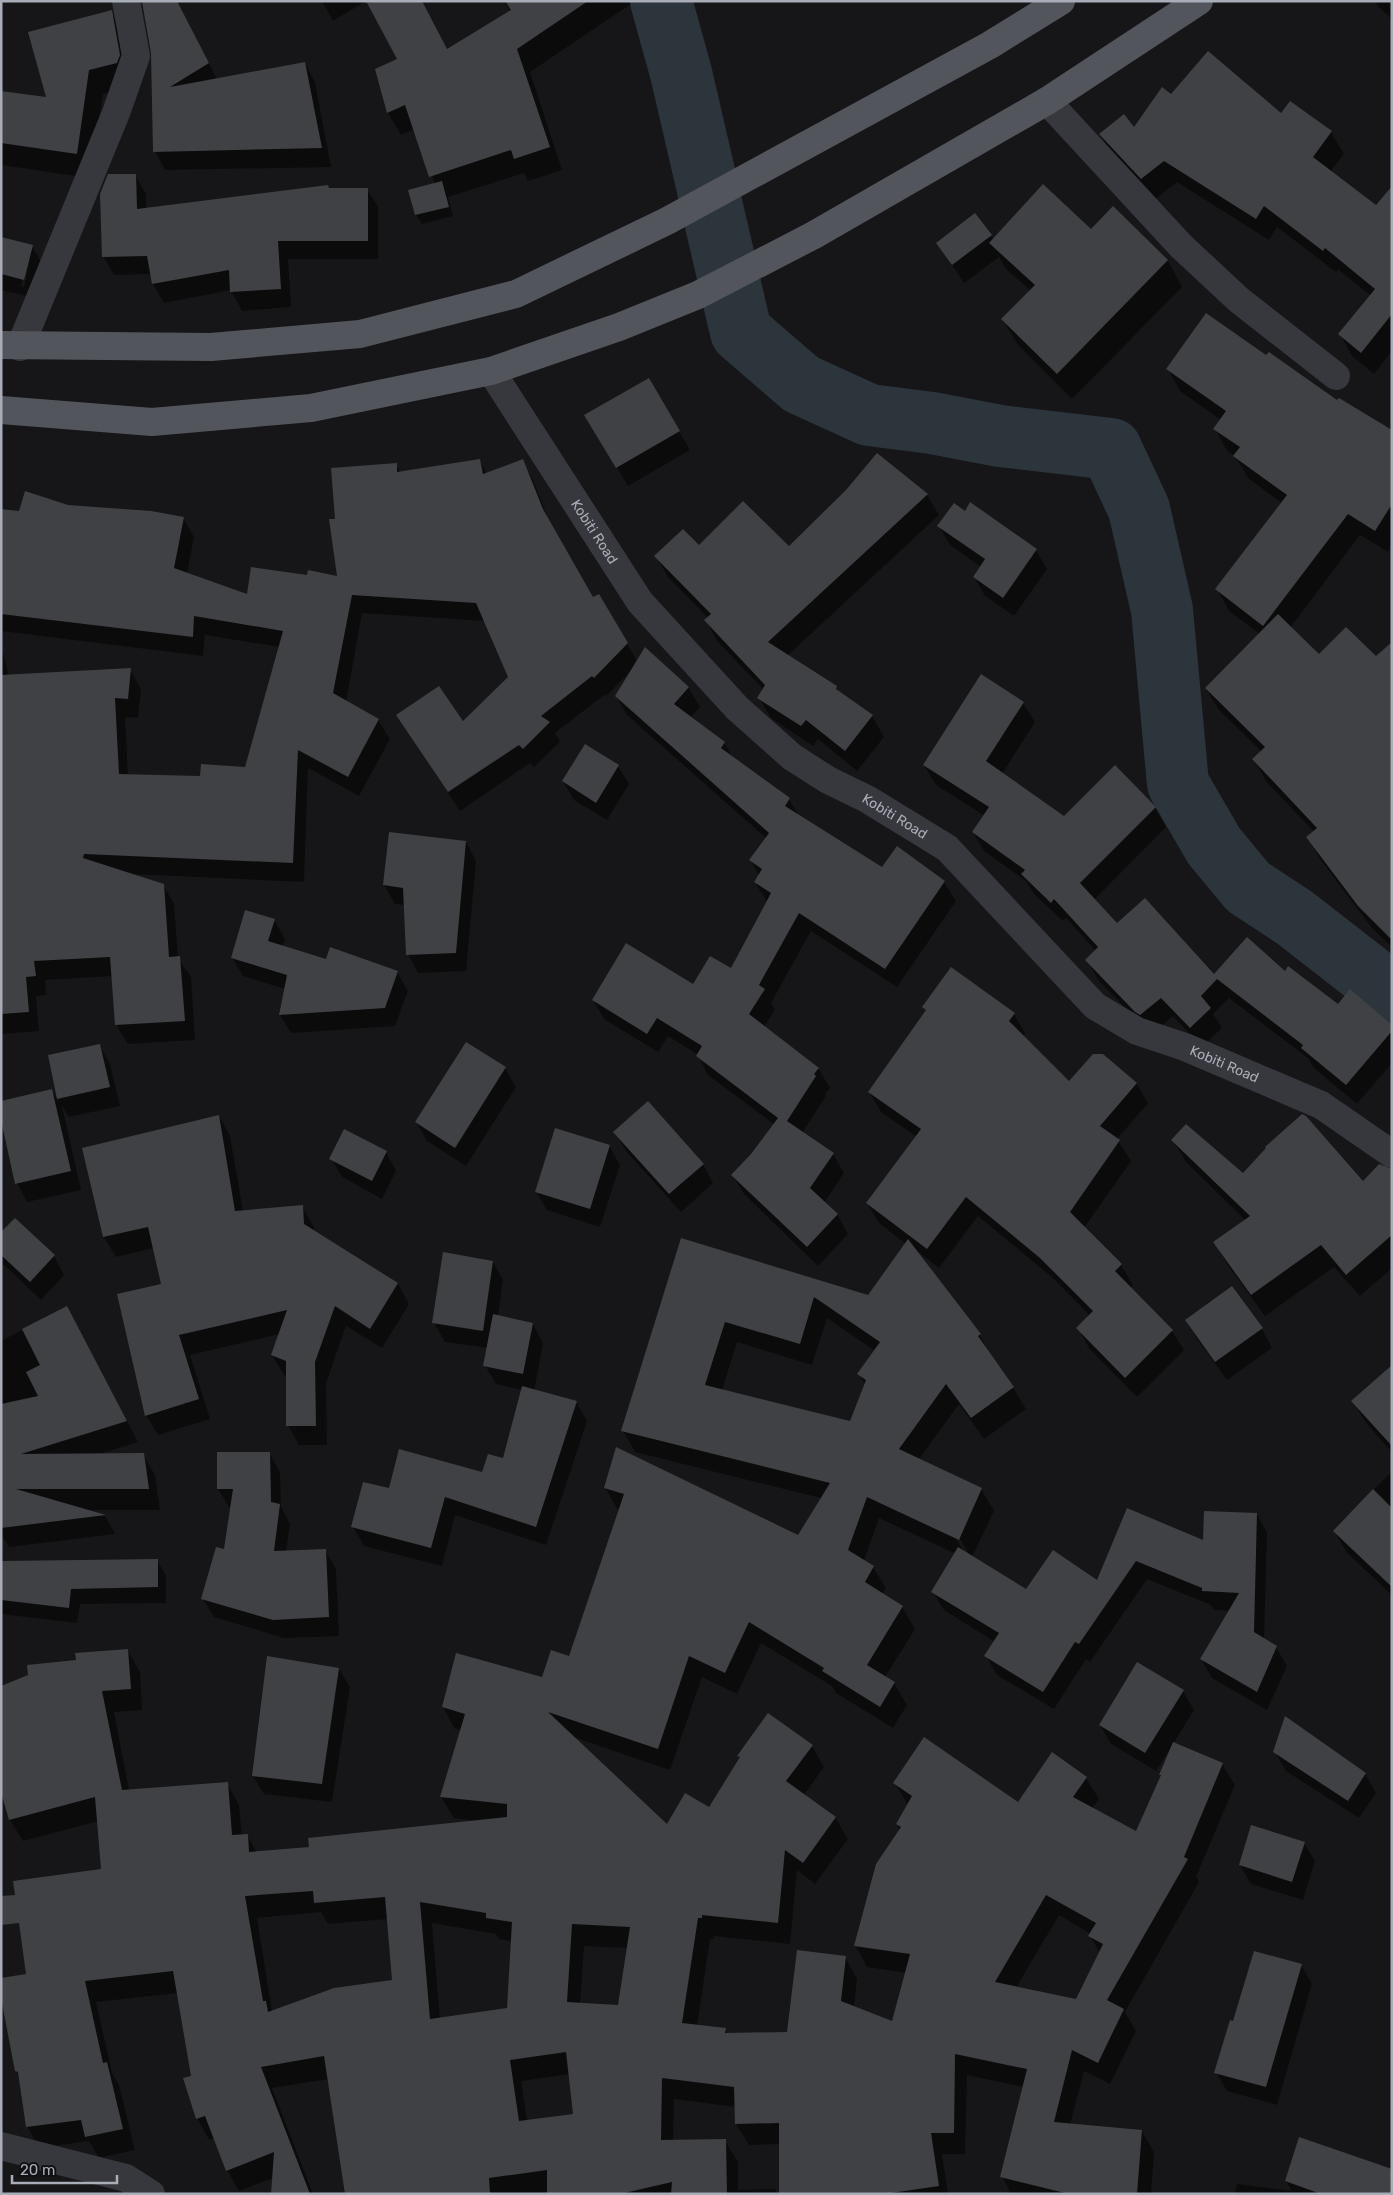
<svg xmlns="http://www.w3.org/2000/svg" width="1393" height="2195" viewBox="0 0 1393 2195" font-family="Rubik,sans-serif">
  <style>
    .shadow { fill: #0007; fill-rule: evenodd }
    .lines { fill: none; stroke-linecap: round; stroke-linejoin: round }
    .river { stroke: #2c353c; stroke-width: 62 }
    .building { fill: #404145; fill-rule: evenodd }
    .minor { stroke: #37383d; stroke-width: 28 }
    .primary { stroke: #53555c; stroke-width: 28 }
    .labels { text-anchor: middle; stroke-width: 4; stroke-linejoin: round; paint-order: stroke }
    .street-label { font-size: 14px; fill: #a8adb8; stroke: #111113 }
  </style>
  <rect width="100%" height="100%" fill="#161618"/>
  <g class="shadow">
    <path d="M142,1h35l40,78 88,-16 10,19 16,85 -166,3 -10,-19 -2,-98z"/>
    <path d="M322,1h44l-33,20z"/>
    <path d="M504,1l130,1 -104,70 32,98 -34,11 -4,-8 -76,24 5,19 -31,8 -6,-9 -6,-24 25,-7 -20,-55 -14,6 -13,-22 -11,-43 71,-19 63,-39z"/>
    <path d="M1375,1h17v18l-14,-13z"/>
    <path d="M111,12l14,23 5,52 -27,7 -13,84 -89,-13v-73l47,7z"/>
    <path d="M1171,95l111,20 49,17 13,22 -14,18 46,35 16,7v137l-18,23 -22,-18 -12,-22 31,-38 -33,-27 -2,3 -59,-45 -8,13 -92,-58 -23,18 -41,-44 -13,-22 34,-5z"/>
    <path d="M135,175l11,19v15l183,-20h38l11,18v52h-90l3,48 -49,4 -11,-21 -67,13 -11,-19 -1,-10 -38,1 -11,-19z"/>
    <path d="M1113,208l55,53 14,26 -110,112 -54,-54 -15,-25 28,-29 -25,-22 -7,-12 -35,26 -26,-40 53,-7 3,4 97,-10z"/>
    <path d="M1,238l31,8 11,19 -8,33 -34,-8zM28,259h2l-6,28 -3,-1z"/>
    <path d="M1267,357l71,44 54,31v114l-4,6 -28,-17 -70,93 29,28 57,2 16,-12v301l-20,-19 -52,-69 -12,-22 6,-5 -48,-51 -12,-21 8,-8 -43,-42 -13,-21 54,-55 -31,-23 -12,-22 65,-86 -34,-25 -13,-22 -8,-5 -12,-22 6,-9 -41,-29 -12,-22z"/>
    <path d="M648,379l42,71 -62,36 -42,-70z"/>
    <path d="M480,461l7,13 35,-13 11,19 20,50 40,69 6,-4 38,66 51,26 12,20 -10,11 34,25 9,15 56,41 10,17 84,53 61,13 12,19 -59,86 -86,-56 -40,72 4,6 -11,18 54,41 12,20 -5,6 1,2 -24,37 31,21 11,19 -20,30 13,11 11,20 -30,32 -74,-72 -12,-19 20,-20 23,-30 -67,-50 -10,-20 -30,-19 -10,16 -54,-33 -11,-19 101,-14 38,-16 35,-68 -12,-20 4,-6 -8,-16 16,-21 -140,-124 -11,-19 14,-24 -24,24 -2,-1 -49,38 5,9 -26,25 -4,-4 -70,48 -63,-96 66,7 46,-45 -24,-56 -123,-8 -16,89 32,18 12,19 -31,57 -51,-28 -4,114 -171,-8 30,11 11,19 4,54 13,19 4,63 -67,4 -12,-19 -3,-49 -68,4 1,15 -10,1 3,35 -38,3v-389l8,31 121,-6 11,19 -3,29 -13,-1 3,59 73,1 44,-9 35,-121 -75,-12 -2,21 -202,-25v-121l19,3 48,-6 115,11 11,19 -7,37 61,22 60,-19h30l-2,-57 60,-55 5,8z"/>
    <path d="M927,495l12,20 -152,141 49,31 3,6 33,23 12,21 -27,34 -39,-32 -5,7 -42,-28 -12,-20 5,-8 -47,-49 -11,-21 2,-2 -40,-41 -12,-21 43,-9h89z"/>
    <path d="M971,504l65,46 11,19 -33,47 -29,-20 -11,-19 7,-10 -31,-22 -11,-19 26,-14z"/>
    <path d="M1023,703l12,19 -33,52 62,44 91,-10 11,19 -72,73 22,25 98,51 71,-4 53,33 54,21v37l-35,41 -43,-36 -6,-10 -79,-60 -16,16 9,14 -20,19 -29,-31 -21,18 -4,-3 -50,-51 -11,-20 9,-9 -30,-33 -3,3 -29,-27 -8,-13 -42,-30 -11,-19 12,-16 -49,-31 -12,-20z"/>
    <path d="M618,766l11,18 -22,36 -33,-20 -11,-19z"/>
    <path d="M466,842l10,19 -10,110 -48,2 -10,-19 -3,-49 -10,-1 -11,-19z"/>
    <path d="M274,920l11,19 -3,8 45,13 70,12 11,19 -13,35 -104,7 -11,-18 5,-26 -42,-13 -11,-18z"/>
    <path d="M924,1007l90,7 11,19 -2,4 46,46 34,-28 34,29 11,19 -31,36 14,22 -47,67 37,37 12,20 -3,3 42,43 12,19 -47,47 -48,-49 -11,-20 12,-12 -37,-38 -75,-62 -39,52 -21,-16 62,83 11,22 22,31 13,21 -42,30 -25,-35 -40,55 62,30 13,22 -22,46 55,34 70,-9 31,-73 76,33 53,-28 10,19 -3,107 12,7 11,19 -20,44 -55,-32 -11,-19 29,-48 -16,-1 -3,-5 -64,-26 -57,83 -4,-3 -32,50 -57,-34 -11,-19 9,-14 -51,-32 -11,-18 23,-38 -77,-36 -15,43 9,6 13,21 -4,6 20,13 13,22 -30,48 9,6 13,22 -14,23 -57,-35 -4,-7 -71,-43 -24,51 -35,-17 -32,93 -97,-33 94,89 42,-18 31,-50 -1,-2 73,-10 12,21 -20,28 31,22 13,22 -33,45 -18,-14 -7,74 -76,-8v3h-4l-13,87 28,3 3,5 60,-1 57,-76 12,22 -3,28 39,15 14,-49 -40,-6 -12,-22 45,-115 -3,-6 11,-19 -13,-22 123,20 34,-49 34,24 13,21 -7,10 45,24 25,-57 -1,-1 10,-26h-1l-14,22 -45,-27 -11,-19 83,-34 11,19 -21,34 49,20 13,21 -39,92 3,5 -74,130 11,19 -26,53 -26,-13 -14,54 72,6 12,21 -3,42h-140l-9,-18 22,-89 -57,-12 -2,79h-23l6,40h-168v-50l-31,1 -13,-21v-17l-62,-8 -1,42h52l13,21v28l37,-1 3,5h-432l-17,-115 -57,9 41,106h-40v-16l-34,13 -12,-21 -12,-32 -6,2 -12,-22 -4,-42 -15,-83 -82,9 16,71 7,12 16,65 -36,8 -10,-17 -50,7 -12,-22 -7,-49 -4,-7 36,-102 51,-98 -4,-49 -76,20 -13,-21 -9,-32 76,-127 51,-10 12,21 2,38 -28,2 15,78 98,-7 12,22 3,30h5l10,18 53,-5 166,-27 -22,-3 -13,-21 21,-67 -7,-1 -12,-22 100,-29 27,-20 50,-148 -3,-1 -12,-22 193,49 23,-38 -186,-46 -12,-21 59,-192 186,57 38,-52 -27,-21 -12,-20 50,-66 -36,-25 -12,-20 57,-80zM827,1318l48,33 -16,23 6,11 -14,38 -129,-33 15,-48 75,23zM957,1534l11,19h-3l-11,-18zM321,1912l7,12 60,-5 5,62 -121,31 -15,-94zM1059,1915l32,19 -1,2 10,17 -23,47 -61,-12zM432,1923l64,11 3,5 13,2 -3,69 -69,9zM584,1946l44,2 -8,58 -40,-2zM570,2074l5,41 -48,6 -6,-40z"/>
    <path d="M466,1044l39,24 11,19 -50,79 -39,-25 -11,-19z"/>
    <path d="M100,1046l10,18 10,42 -51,11 -7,-11 19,84 -54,12 -10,-19 35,-92 7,11 -10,-46z"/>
    <path d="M219,1116l11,20 13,75 59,-4 12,20v4l84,53 11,20 -27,44 -36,-22 -20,57 1,62h-28l-11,-20 -1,-48 -3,-2 -12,-20 8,-21 -90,21 20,64 -52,16 -12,-20 17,-130 -9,-37 -38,9 -12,-20z"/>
    <path d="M615,1132l88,32 10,19 -32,29 -55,-61z"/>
    <path d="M1173,1140l70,34 120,8 29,-4v90l-32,28 -26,-29 -69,49 -38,-52 -12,-22 31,-21 -60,-59z"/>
    <path d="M609,1146l11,19 -20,62 -53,-17 -11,-18z"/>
    <path d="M386,1152l10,19 -14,28 -40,-22 -11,-19z"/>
    <path d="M1,1234l53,22 10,19 -23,25 -39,-37z"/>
    <path d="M493,1262l10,18 -5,37 35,7 10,19 -9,48 42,11 11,19 -41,124 -91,-30 -13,51 -78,-20 -11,-19 37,-37 93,-17 21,-13 18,-70 -26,-6 -11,-19 3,-17 -43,-6 -11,-19z"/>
    <path d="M1232,1288l30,41 10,19 -45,32 -30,-41 -11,-18z"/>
    <path d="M67,1307l71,135 -38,12h43l12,21 5,35h-75l20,6 10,18 -106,13 -8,-13v-193z"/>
    <path d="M1392,1374v78l-26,-29 -13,-21z"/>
    <path d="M269,1453l11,19 1,35 9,17 -4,28 39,-2 11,19 3,67 -55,2 -70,-21 -11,-18 22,-48 7,-44h-3l-11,-18z"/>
    <path d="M1392,1471v124l-45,-42 -13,-22z"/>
    <path d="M157,1560l9,16v27l-86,1 -3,19 -76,-9v-52z"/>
    <path d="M339,1669l11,18 -18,115 -68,-8 -11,-18z"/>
    <path d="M1285,1718l80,56 11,19 -17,25 -73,-47 -11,-19z"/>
    <path d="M1304,1843l11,18 -12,39 -52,-16 -11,-19z"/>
    <path d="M1301,1965l11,19 -35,121 -50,-14 -11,-19 18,-49z"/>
    <path d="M1286,2181l106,13h-157l2,-10 55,7z"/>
  </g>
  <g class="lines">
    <path class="river" d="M661,1l20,72 60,259 60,52 68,31 63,8 68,13 111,13 28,60 23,101 16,174 36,62 34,41 47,31 86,67 11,17"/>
  </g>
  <g class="building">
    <path d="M146,1h31l32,62 -39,24 135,-25 17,86 -169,4 -2,-99 -9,-51z"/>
    <path d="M366,1h56l25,48 64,-39 -6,-9h83l-71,48 33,98 -36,12 -3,-9 -82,27 -24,-72 -18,8 -12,-44 22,-10z"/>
    <path d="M112,10l8,45 -3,8 -28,7 -12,84 -76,-11v-52l45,6 -18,-65z"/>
    <path d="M1208,51l73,62 9,-12 42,30 -19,26 63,48 16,-19v128l-31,39 -23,-19 37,-45 -50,-41 -2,3 -59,-45 -8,13 -92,-58 -23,18 -42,-45 25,-20 10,13 28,-40 9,7z"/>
    <path d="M108,174h28l1,35 191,-24 1,3h39v53h-90l3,48 -51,3 -1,-22 -77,14 -5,-28 -45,1 -2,-63z"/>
    <path d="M442,181l7,26 -34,8 -7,-25z"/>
    <path d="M1043,184l48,45 22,-23 55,54 -111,114 -56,-55 34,-34 -46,-42z"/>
    <path d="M975,213l17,22 -40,30 -16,-22z"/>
    <path d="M1,237l32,8 -9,35 -23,-6z"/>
    <path d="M1206,313l60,42 3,-3 68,48 2,-2 53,32v74l-17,27 -27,-17 -85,112 -48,-37 72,-94 -54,-39 7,-9 -27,-18 13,-18 -60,-42z"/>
    <path d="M649,378l31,53 -64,37 -32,-53z"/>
    <path d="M877,453l51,41 -160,148 69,44 -1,3 37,26 -28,36 -39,-31 -5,6 -44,-28 8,-13 -61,-65 7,-6 -57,-58 29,-27 16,16 44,-44 46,45 57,-56z"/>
    <path d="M480,459l3,15 40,-15 20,50 50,88 6,-3 29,49 -34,35 -2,-2 -51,40 9,6 -27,27 -4,-4 -71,47 -52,-77 43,-29 24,35 45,-44 -32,-74 -124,-8 -19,98 46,26 -31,58 -50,-27 -5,113 -209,-9 -1,4 81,26 5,73 11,-1 5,65 -70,4 -5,-68 -76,4 2,15 -10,1 3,35 -28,2v-339l130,-7 -3,31 -13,-1 4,76 81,2 1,-12 44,3 38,-136 -89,-15 -1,21 -192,-23v-105l18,2 6,-20 43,14 83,6 33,6 -10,51 73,26 4,-27 56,8 1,-5 29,6 -8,-57h6l-4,-51 66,-5v9z"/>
    <path d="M970,502l67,47 -34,49 -30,-21 12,-18 -48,-33 17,-23 11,8z"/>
    <path d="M1278,614l41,40 27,-27 30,29 16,-14v298l-34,-34 -52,-69 11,-9 -65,-69 13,-12 -60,-59z"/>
    <path d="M645,647l44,40 -15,17 51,38 -4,6 69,50 -5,8 97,61 15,-21 48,35 -60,88 -86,-56 -40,72 6,4 -16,25 70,54 -5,6 2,2 -29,45 47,32 -24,35 28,26 -31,33 -76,-72 20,-21 27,-36 -82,-62 6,-10 -45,-28 -10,16 -55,-34 34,-57 67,41 17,-28 21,12 40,-75 -17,-11 8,-13 -13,-9 20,-27 -154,-137z"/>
    <path d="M981,674l43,28 -38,59 78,55 51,-51 41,42 -76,76 37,40 28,-25 69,76 33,-37 38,34 3,-5 50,38 12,-15 42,36v6l-46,54 -45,-37 2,-3 -86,-66 -16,17 10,12 -21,20 -29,-30 -21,17 -5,-3 -50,-52 13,-13 -44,-48 -3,4 -30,-29 4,-4 -53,-38 17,-25 -66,-42z"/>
    <path d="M585,744l34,21 -23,38 -34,-22z"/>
    <path d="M389,832l77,9 -10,112 -50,2 -3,-67 -20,-3z"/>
    <path d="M245,910l30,9 -7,22 58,18 4,-12 68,24 -13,37 -106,7 8,-40 -56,-17z"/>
    <path d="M951,967l64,46 -6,8 60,60 24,-27h10l34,29 -37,43 20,14 -50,72 52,52 -7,7 58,59 -48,48 -49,-50 17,-17 -53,-53 -74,-61 -39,52 -61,-46 55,-74 -53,-37 58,-82 -4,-3z"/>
    <path d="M466,1042l40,25 -51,81 -40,-26z"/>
    <path d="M100,1044l10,43 -53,12 -9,-44z"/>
    <path d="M52,1089l19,82 -56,13 -14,-64v-19z"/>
    <path d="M648,1101l56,63 -35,30 -56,-62z"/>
    <path d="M1302,1114l4,2 57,65 16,-17 13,5v66l-46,40 -25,-30 -70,50 -38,-53 37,-26 -79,-76 15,-16 57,49 23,-25 -1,-1z"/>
    <path d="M219,1115l16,96 68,-6 1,19 94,59 -28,46 -35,-23 -20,56 1,64h-30v-65l-15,-6 16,-45 -108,25 20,64 -54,17 -28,-122 44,-10 -13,-57 -45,10 -21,-89z"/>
    <path d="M555,1128l55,17 -20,64 -55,-17z"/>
    <path d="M344,1129l43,22 -15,30 -43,-22z"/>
    <path d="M15,1218l40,37 -25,27 -29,-27v-23z"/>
    <path d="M681,1238l187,57 40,-56 73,95 -3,2 36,51 -43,31 -25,-34 -47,65 83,39 -23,52 -92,-43 -19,53 26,16 -9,16 38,24 -36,59 28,17 -15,25 -58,-36 2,-3 -75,-46 -24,51 -36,-17 -31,93 -110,-37 119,112 18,-31 24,14 31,-50 -3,-1 31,-43 45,32 -27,36 50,36 -33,46 -18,-13 -7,73 -76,-8v3h-4l-16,105 44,5 -1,5 62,-1 10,-82 49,6 -5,45 51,20 18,-67 -56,-8 22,-82 25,-37 -5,-3 16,-28 -19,-13 31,-46 94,65 34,-50 35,25 -14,20 63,34 25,-56h-2l14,-33 50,21 -39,94 4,2 -81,141 17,9 -26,54 -26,-13 -18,72 88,8 -5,64h-68l-69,-17 27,-108 -72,-15 -1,79h-23l8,53 -55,8h-105v-71l-44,1 -1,-37 -72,-9 -1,62 65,-1 1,55h-56l1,-12 -52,12h-73v-24l-58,8 1,16h-145l-21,-138 -63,11 49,127h-39l3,-42 -48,19 -21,-55 -9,3 -13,-41 8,-2 -18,-105 -88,10 18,82 4,-1 16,67 -38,8 -4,-17 -55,7 -8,-55 -3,-1 -14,-73v-20l25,-4 -7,-51 -18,2v-29l14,-1 -2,-14 88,-12 -6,-72 -86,23 -8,-28v-106l27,-11 -1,-10 49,-5 -1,-7 53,-4 3,40 -29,2 20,99 106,-8 4,53 16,-1 1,18 60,-5 -1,-9 199,-21v-13l-67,-7 25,-83 -23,-7 14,-54 86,24 9,-27 18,6 55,-162 -20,-6 12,-41 182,88 32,-52 -209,-52zM814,1297l66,45 -23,32 9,6 -16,41 -145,-36 20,-63 75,22zM313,1891l1,12 71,-6 7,83 -58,8 -66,24 -2,-11h-3l-18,-105zM1046,1895l50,28 -8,13 15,8 -27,55 -81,-17zM420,1902l66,11v5l26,4 -5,86 -77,11zM572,1924l58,3 -12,78 -51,-3zM566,2052l7,62 -54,7 -9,-61z"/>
    <path d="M443,1252l50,9 -10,70 -51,-8z"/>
    <path d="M1232,1286l31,42 -48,34 -30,-42z"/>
    <path d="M67,1306l60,115 -106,33 123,-1 5,36h-133l90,26 -105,13v-124l37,-8 -12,-24 14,-7 -18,-36z"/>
    <path d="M493,1314l40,9 -10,51 -40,-8z"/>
    <path d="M1392,1365v81l-41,-45z"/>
    <path d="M522,1386l55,15 -41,126 -91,-30 -14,51 -80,-21 12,-45 26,6 10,-39 83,23 6,-18 15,4z"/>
    <path d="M217,1452h53l1,50 9,2 -6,47 52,-2 3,68 -56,3 -72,-21 15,-52 8,2 9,-60h-16z"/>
    <path d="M1373,1489l19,19v79l-59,-56z"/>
    <path d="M1127,1508l76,32 1,-29 53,2 -3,119 23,14 -20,46 -57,-33 39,-66 -37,-2v-3l-66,-27 -57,83 -4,-2 -32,50 -59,-36 15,-23 -68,-41 27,-45 68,42 27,-39 44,30z"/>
    <path d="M158,1559v28l-87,2 -2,19 -68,-8v-39z"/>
    <path d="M267,1656l72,12 -17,116 -70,-8z"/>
    <path d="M1137,1662l47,28 -39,63 -46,-28z"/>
    <path d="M1285,1716l81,57 -18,28 -75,-49z"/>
    <path d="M1251,1825l54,17 -13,40 -53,-17z"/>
    <path d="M1254,1951l48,13 -36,123 -52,-14 16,-53 3,1z"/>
    <path d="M1299,2137l93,32v25h-71l-36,-13z"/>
  </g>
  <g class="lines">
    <g class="minor">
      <path d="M1047,101l134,145 58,54 97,76"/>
      <path d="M20,347l96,-234 20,-57 -10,-55"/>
      <path id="s1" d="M491,371l149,231 97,106 55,49 36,23 39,19 80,49 148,158 42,25 48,16 136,58 71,49"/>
      <path d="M1,2146l125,32 25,16"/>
    </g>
    <g class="primary">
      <path d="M1,345l210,2 149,-13 156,-40 151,-73 323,-176 71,-44"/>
      <path d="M1,410l151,12 159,-14 180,-37 128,-44 79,-32 116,-60 233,-134 152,-100"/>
    </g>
  </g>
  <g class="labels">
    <g class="street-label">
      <text dy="5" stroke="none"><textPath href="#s1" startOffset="191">Kobiti Road</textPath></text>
      <text dy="5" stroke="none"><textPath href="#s1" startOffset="611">Kobiti Road</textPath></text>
      <text dy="5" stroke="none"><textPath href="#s1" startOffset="1031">Kobiti Road</textPath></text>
    </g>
  </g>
  <rect width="1393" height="2195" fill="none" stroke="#a8adb8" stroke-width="5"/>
  <path d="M12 2175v8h105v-8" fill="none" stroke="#a8adb8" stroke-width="2.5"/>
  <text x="20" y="2175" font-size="15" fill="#a8adb8" stroke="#111113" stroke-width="4" paint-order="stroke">20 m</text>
</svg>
